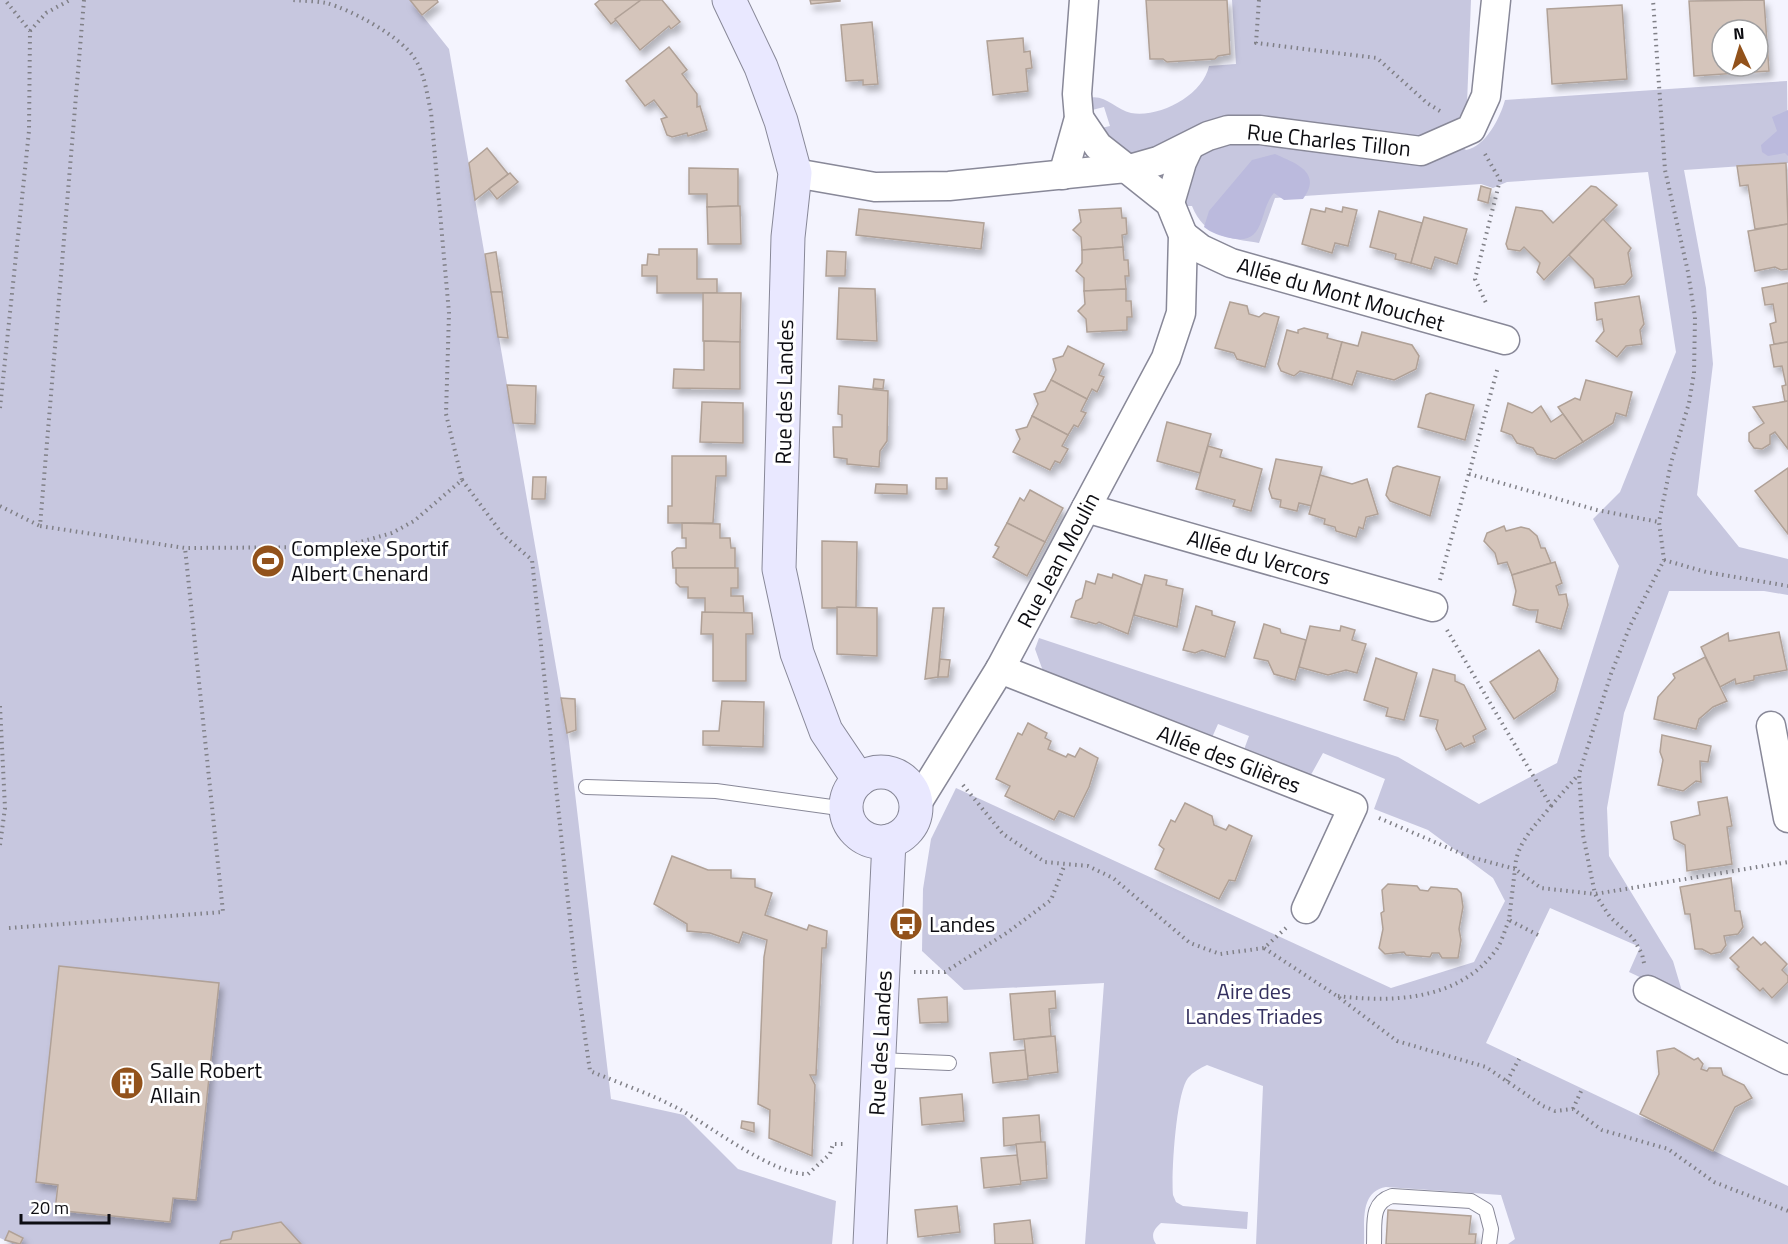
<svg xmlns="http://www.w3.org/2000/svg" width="1788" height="1244" viewBox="0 0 1788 1244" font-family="'Titillium Web',sans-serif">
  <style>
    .green { fill: #c7c7df }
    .forest { fill: #bbbadd }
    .building { fill: #d5c5bb; stroke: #b0a197; stroke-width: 1.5; fill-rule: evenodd; filter: url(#shadow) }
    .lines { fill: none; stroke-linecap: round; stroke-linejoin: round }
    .lane-casing { stroke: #888898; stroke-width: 16 }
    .street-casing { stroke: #888898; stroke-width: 31 }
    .secondary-casing { stroke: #888898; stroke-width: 35 }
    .path { stroke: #808087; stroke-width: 4; stroke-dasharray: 1.5 4.5; stroke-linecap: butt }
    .lane { stroke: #fff; stroke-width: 14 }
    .street { stroke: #fff; stroke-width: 28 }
    .secondary { stroke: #e9e8ff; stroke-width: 33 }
    .labels { text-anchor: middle; stroke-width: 6; stroke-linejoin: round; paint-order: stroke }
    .street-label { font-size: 22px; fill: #0d0d12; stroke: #fff }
    .poi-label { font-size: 22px; fill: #0d0d12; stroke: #fff; text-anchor: start }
    .park-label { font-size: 22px; fill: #35315f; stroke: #fff }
  </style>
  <defs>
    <filter id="shadow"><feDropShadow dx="3.5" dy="6" stdDeviation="3" flood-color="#0004"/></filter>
  </defs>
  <rect width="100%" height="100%" fill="#f4f4fe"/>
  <g class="green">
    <path d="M0,0h410l39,49 120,693 42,357 73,16 54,54 98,32 -4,43h-819l-13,-6z"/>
    <path d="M1232,0h239l-4,104 -5,10 -12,13 -30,12 -144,-18 -137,35 -17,-5 -25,-22 13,-3 -6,-19 -12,3 -3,-12c16,-4 27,12 42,15 29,5 72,-18 78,-47l27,-2z"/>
    <path d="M1787,81l1,82 -104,7 22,118 7,76 -16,131 42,52 49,12v36l-24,-4h-95l-45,122 -17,95 2,48 64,105 11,37 -55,-26 11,-25 -90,-39 -64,135 302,143v58h-280l7,-5 -14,-44 -115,-8c-27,5 -21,36 -22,57h-108l7,-158 -56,-21c-7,3 -14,7 -19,13 -12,15 -17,97 -15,117l3,7 7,4 65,6 -1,17 -86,-6c-7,6 -11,12 -5,21h-71l19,-261 -140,7 -42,-39 1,-62 8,-50 25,-51 435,200 83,-26 31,-61 -12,-23 -65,-48 -54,-21 11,-30 -62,-26 -16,29 -65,-27 7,-19 -31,-12 -8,18 -167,-71 -8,-22 4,-11 359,119 81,47 78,-41 62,-197 -26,-47 27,-27 56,-140 -28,-180 -141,10 -14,6 -12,-4 -206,14 -16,45c-29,-5 -55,-6 -67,-37h-7c-3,-23 11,-56 36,-63 42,-11 141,14 187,21 20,-1 37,-6 54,-17l4,3c20,-4 34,-32 39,-50z"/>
  </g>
  <g class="forest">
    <path d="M1788,110v46l-3,-3 -17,3 -6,-4 -1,-7 16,-14 -5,-14z"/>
    <path d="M1275,154c20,9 48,18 28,45l-19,1 -10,-7c-16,17 -7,53 -44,45 -9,-2 -19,-5 -26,-11l5,-16 43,-51z"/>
  </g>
  <g class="building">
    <path d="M410,0h27l1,2 -16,13z"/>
    <path d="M600,0h41l-30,24 -16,-20z"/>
    <path d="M641,0h21l18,22 -9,7 -2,-3 -29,24 -25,-31z"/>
    <path d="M810,0h30v1l-29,3z"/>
    <path d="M1146,0h81l3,54 -12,2 -3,3 -48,3 -4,-3h-13z"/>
    <path d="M1764,0l5,71 -75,5 -5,-75zM1722,30h36v36h-36z"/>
    <path d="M1622,5l5,74 -75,5 -5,-75z"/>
    <path d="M872,22l6,62 -15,1v-5l-17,1 -5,-56z"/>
    <path d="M1023,38l1,14 6,-1 2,17 -6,1 2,22 -35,4 -6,-54z"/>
    <path d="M669,47l18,23 -5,4 15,20v13l3,-1 7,24 -19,6 -1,-3 -15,4 -5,-2 -6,-16 6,-2 -13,-17 -9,6 -19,-25z"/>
    <path d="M487,148l21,26 -33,26 -6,-37z"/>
    <path d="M1786,163l2,61 -33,5 -7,-44 -8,1 -3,-20z"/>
    <path d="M689,168l49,1v37l-31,1v-13h-18z"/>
    <path d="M510,173l8,9 -21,17 -8,-10z"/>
    <path d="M1481,186l10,3 -3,14 -10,-3z"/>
    <path d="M1591,186l5,1 21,18 -73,75 -7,-8 3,-9 -16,-16 -4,4 -12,-2 -2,-5 10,-37 26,4 11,12z"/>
    <path d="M738,206h2l1,38h-33l-1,-37z"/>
    <path d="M1343,207l14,3 -9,36 -13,-3 -3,10 -30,-9 9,-35 14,3 1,-4 16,4z"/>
    <path d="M1121,208l1,10h4l1,16 -5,1 1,12 -41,3 -1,-13 -8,-7 8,-8 -2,-12z"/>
    <path d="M859,209l125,14 -3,26 -125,-14z"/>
    <path d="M1379,211l43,12 -11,40 -16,-4 1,-5 -26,-7z"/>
    <path d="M1424,217l43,12 -10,35 -22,-7 -4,12 -20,-6z"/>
    <path d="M1603,219l28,29 -3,5 4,23 -7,8 -30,4 -2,-9 -24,-24z"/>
    <path d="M1788,224v45l-7,1 -6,-3 -20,4 -7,-40z"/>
    <path d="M1123,247l1,13h4l1,16h-4l1,13 -42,2v-13l-8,-7 6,-8v-13z"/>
    <path d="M659,249h38v30h20v14h-60v-17h-15v-11h5l1,-11 11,1z"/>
    <path d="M827,251l19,1 -1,24h-19z"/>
    <path d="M496,252l6,40h-11l-6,-38z"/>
    <path d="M1788,283v59l-14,2 -4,-20 6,-2 -3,-18 -8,1 -3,-17z"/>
    <path d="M839,288l36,1 2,52 -40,-2z"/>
    <path d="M1126,289v12h5l1,16h-5v13l-40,2 -1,-13 -8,-8 7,-7 -1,-13z"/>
    <path d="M491,292h11l6,46 -10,-1z"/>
    <path d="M703,293h38l-1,49 -37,-1z"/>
    <path d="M1639,296l5,28 -4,6 2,14 -16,2 -9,11 -21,-16 8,-10 -2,-12 -5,1 -2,-17z"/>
    <path d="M1230,302l17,4 2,8 10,3 5,-4 15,4 -14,50 -28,-8 -3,-6 -19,-5z"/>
    <path d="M1304,328l24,6 -1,4 15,4 -10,37 -32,-8 -6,5 -13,-5 -3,-7 9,-34 11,3v-3z"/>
    <path d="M1362,332l50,13 7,11 -3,13 -22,11 -37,-9 -5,14 -20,-6 10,-37 16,4z"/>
    <path d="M704,341l36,1v47l-67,-1 1,-19 30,1z"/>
    <path d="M1788,342v59l-3,1 -3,-16 4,-1 -4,-19 -8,1 -4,-22z"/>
    <path d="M1068,346l36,18 -5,11 5,2 -7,15 -5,-3 -5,10 -36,-19 5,-10 -3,-11 10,-3z"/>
    <path d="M874,379l10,1 -1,9 -10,-1z"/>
    <path d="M1051,380l36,19 -6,12 5,2 -8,14 -4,-2 -6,10 -36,-19 6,-12 -4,-10 11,-3z"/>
    <path d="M1586,380l46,12 -6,24 -10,-3 -3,10 -30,19 -25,-35 17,-9 5,2z"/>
    <path d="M507,385l29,1 -1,38 -22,-1z"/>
    <path d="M839,386l49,5 -1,50 -7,10 -1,16 -32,-3v-5l-13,-2 -1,-30h9v-12l-4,-1z"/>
    <path d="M1430,393l44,12 -9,35 -47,-13 8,-32z"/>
    <path d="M1788,401v48l-13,-17 -5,3v9l-8,5 -8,-1 -5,-7v-8l15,-10 -11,-16z"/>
    <path d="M702,402l41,1v40l-43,-1z"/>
    <path d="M1508,403l24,10 9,-7 10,16 12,-8 20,28 -28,17 -18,-5 -4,-6 -16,-5 -5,-8 -11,-4z"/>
    <path d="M1032,416l36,19 -6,11 6,3 -8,14 -5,-2 -5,9 -37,-18 7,-13 -4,-9 11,-3z"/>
    <path d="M1167,422l44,12 -11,39 -43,-12z"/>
    <path d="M1208,446l14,4 -2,7 42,12 -11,42 -18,-5 2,-6 -39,-11z"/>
    <path d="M672,456h54v20h-10l-3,47h-45v-17h4z"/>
    <path d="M1276,459l46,8 -10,39 -13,-3 -2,8 -17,-4 1,-7 -9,-2 -3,-9z"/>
    <path d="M1397,466l43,11 -10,39 -40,-15 -4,-6 7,-27z"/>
    <path d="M1788,468v66l-33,-43z"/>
    <path d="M1320,475l32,9 15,-5 11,35 -12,3 -3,12 -4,-2 -3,10 -20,-6 -1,-4 -11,-3 1,-5 -16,-5z"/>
    <path d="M533,477h13l-1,22h-13z"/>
    <rect x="936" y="478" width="11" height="11"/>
    <path d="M876,484l31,1v9l-32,-1z"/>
    <path d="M1030,490l33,18 -18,34 -38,-19 13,-25 4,3z"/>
    <path d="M682,523l38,1v14h10l1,10h4v20h-62l-1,-16 5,-4h9v-10h-4z"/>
    <path d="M1007,523l38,19 -18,34 -34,-19 6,-10 -4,-2z"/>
    <path d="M1504,526l2,5 15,-4 8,2 8,7 4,12h4l6,15 -39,12 -5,-13 -9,2 -3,-11 -11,-12 3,-8z"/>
    <path d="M822,541l35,1 -1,66h-34z"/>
    <path d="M1555,562l7,21 -6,3 3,9 7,-1 2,11 -7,24 -25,-7 2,-12h-9l-16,-5 3,-14 -4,-16z"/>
    <path d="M676,568h62v20h-7v8h12l1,17h-39v-15h-17v-11h-8l-4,-4z"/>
    <path d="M1098,574l14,4 1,-4 29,11 -14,49 -29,-12 -3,2 -25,-7 5,-16 6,-3 4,-17 9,3z"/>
    <path d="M1145,575l22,5 -1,5 17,4 -6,38 -43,-12z"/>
    <path d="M1196,606l16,5v4l23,7 -10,35 -23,-7 -7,3 -12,-3z"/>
    <path d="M837,607l40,1v48l-40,-2z"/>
    <path d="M933,608h11l-6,69 -13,2z"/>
    <path d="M702,612l50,1 1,21h-7v47h-33v-47h-12z"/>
    <path d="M1264,624l16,5 1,4 25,7 -11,40 -21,-6 -6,-13 -14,-3z"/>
    <path d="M1310,626l30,5 1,-5 14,4 -3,10 14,4 -9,29 -11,-3 -18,5 -29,-8z"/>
    <path d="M1779,632l8,38 -33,6v4l-18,4 -1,-5 -15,8 -19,-40 27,-14 1,8z"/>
    <path d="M1539,650l19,29 -3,12 -41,28 -24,-37z"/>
    <path d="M1705,657l22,44 -14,6 -14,12 -3,10 -42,-10 4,-22 17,-19 -2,-4z"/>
    <path d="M1376,658l41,15 -13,47 -18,-4 2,-8 -24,-8z"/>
    <path d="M940,659l10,1 -2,17h-10z"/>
    <path d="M1433,669l22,6v6l9,4 22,44 -13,7 2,6 -11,5 -3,-4 -15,7 -10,-21 2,-9 -18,-4z"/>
    <path d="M561,698l14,1 1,31 -9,3z"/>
    <path d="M722,701l42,1 -1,45 -60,-2v-14h16z"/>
    <path d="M1028,723l19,10 -2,5 6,3 -3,8 18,8 2,-3 7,3 5,-9 18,10 -9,29 -15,30 -15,-6 -5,9 -49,-24 5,-10 -14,-7 22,-46 4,2z"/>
    <path d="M1662,735l49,11 -3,16 -8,-1 1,21 -5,-1 -13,10 -25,-6 5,-25 -3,-8z"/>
    <path d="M1727,797l5,29 -5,1 5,37 -45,7 -2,-26 -11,-6 -3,-17 29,-7 -2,-13z"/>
    <path d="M1185,803l27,13 2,9 12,5 3,-5 23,11 -17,45 -6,-1 -10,19 -64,-30 9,-20 -5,-4 12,-25 4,2z"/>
    <path d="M672,856l36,14h23v8l24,1v8l17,6 -7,22 42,15 2,-5 18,6 -1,17h-4l-6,127h-6l5,10 -3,71 -43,-18 1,-28 -12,-6 6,-147 3,-17 -24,-8 -4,11 -29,-10 -23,-2v-7l-33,-20z"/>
    <path d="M1731,878l4,33h5l3,16 -5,7 -14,2 2,9 -5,7 -10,2 -9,-5h-7l-5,-35h-5l-5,-27z"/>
    <path d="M1388,884l29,2 3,4 8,1 3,-4 26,2 4,4 2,14 -4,22 2,11 -3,18h-16l-3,-5h-7l-2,4 -24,-2 -2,-3 -19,2 -6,-6 4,-19 -2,-16 3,-2 -2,-21z"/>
    <path d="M1753,937l8,8 4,-3 22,22 -5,6 6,6v6l-16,16 -9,-10 -3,3 -23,-22 2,-2 -9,-9z"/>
    <path d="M59,966l160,17 -23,217 -23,-2 -3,24 -115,-12 3,-25 -22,-3z"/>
    <path d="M1055,991l1,17 -7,1 2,27 -37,4 -4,-46z"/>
    <path d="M947,997l1,25 -28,1 -2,-24z"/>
    <path d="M1055,1036l3,36 -30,4 -4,-37z"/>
    <path d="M1674,1048l20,12 4,-2 5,6 -2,5 6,2 2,-3h12l2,7 21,10 8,13 -17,9 -22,44 -73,-37 19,-40 -2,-23z"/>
    <path d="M1025,1050l3,29 -35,4 -3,-30z"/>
    <path d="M962,1094l2,27 -42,4 -2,-27z"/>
    <path d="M1039,1115l2,27 -37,4 -1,-28z"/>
    <path d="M742,1121l12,2v9l-13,-4z"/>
    <path d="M1041,1142h4l2,36 -27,3 -4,-37z"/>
    <path d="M1017,1155l4,29 -37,4 -3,-30z"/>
    <path d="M957,1206l3,26 -42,5 -3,-27z"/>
    <path d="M1388,1210l83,6 -2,18h7l-1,10h-89z"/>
    <path d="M1030,1220l3,24h-38l-1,-20z"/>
    <path d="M281,1222l20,22h-81l1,-3 10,-2 2,-7z"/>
    <path d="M9,1231l14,7 -3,6 -15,-4z"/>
  </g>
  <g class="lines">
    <g class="lane-casing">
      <g id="lane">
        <path d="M586,787l130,4 130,18"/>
        <path d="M879,1060l70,3"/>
        <path d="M1374,1244c1,-20 -4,-41 18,-48l79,5 15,9 5,19 -2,15"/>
      </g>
    </g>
    <g class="street-casing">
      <g id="street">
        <path d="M1079,118l19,28 28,22"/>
        <path d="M1130,169l28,-8 50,-25 20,-6h32l161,21 50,-22 15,-33 10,-96"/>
        <path d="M795,173l80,14 74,-1 177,-18 44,35 13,32 -2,78 -15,45 -166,311 -84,136"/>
        <path d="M1063,175l16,-57 -2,-24 7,-94"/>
        <path d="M1170,203l12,-41 7,-15"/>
        <path d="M1183,235l18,14 30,14 274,77"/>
        <path d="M1086,508l347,99"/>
        <path d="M1000,669l353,138 -47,102"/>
        <path d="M1771,726l17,92"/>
        <path d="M1648,990l140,70"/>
      </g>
    </g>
    <g class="secondary-casing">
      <g id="secondary">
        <path d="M729,0l32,67 20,54 14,52 -7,64 -9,332 18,84 29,78 33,49"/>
        <circle cx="881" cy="807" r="35"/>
        <path d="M870,1244l19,-403"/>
      </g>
    </g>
    <g class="path">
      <path d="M84,0l-44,526 145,22 157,-1 50,-14 22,-12 48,-41 -16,-66 3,-101 -18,-201c-4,-17 -6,-38 -16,-53 -13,-22 -65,-50 -89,-56 -10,-2 -22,-2 -33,-3"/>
      <path d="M1259,0l-3,43 121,15 50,45 13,8"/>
      <path d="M30,31l16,-18 24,-13"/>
      <path d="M1485,154l15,26 -25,99 12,26"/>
      <path d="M0,408l29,-277 1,-100 -25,-31"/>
      <path d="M1469,474l128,36 62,12"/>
      <path d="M462,480l41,55 29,25 43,407 15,104c29,12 61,23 89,38 33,18 94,66 129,65l22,-20 3,-10h10"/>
      <path d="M0,506l40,20"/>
      <path d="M1664,560l42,12 82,14"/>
      <path d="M1440,580l58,-213"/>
      <path d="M1447,630l104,176c-16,20 -35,37 -36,63l26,19 54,6 193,-32"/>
      <path d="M0,706l5,102 -5,37"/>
      <path d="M963,785l40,49 42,28 43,4 25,12 77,65 30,11 44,-6"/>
      <path d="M1551,806l27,-31"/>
      <path d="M1379,818l88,38 48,13 -6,51 31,16"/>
      <path d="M9,928l214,-16 -38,-364"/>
      <path d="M1286,928l-22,20 73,48 60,45 89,26 57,39 12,5 18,-2 29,21 66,19 46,33 74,29"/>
      <path d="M1644,963l-2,-9 -9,-16 -23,-21 -15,-23 -12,-59 -4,-61 32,-100 19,-48 34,-66 -5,-38 12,-59 18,-60 5,-30 1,-56 -7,-45 -23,-102 -12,-170"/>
      <path d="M914,972h31l63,-40 43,-32 14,-36"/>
      <path d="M1338,996c55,7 122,4 158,-46 6,-8 9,-21 13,-30"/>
      <path d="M1507,1081l12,-22"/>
      <path d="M1573,1109l9,-20"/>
    </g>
    <use href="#lane" class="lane"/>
    <use href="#street" class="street"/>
    <use href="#secondary" class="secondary"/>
  </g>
  <defs>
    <g id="stadium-disc" transform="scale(1.725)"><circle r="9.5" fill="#92521b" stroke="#fff"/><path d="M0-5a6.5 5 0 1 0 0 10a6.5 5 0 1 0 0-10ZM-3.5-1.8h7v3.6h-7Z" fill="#fff"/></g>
    <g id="bus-disc" transform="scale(1.725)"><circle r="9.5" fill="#92521b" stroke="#fff"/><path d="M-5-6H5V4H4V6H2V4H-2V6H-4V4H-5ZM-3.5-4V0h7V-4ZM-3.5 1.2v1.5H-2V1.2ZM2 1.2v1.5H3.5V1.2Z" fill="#fff"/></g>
    <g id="building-disc" transform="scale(1.725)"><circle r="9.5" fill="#92521b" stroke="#fff"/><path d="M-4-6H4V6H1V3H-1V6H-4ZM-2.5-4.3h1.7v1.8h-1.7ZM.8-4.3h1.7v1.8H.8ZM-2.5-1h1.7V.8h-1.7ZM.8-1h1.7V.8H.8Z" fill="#fff"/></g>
  </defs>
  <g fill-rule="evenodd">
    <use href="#stadium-disc" x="268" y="561"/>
    <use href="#bus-disc" x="906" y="924"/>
    <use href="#building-disc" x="127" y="1083"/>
  </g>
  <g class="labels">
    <g class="street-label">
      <text transform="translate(1329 140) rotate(6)" y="8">Rue Charles Tillon</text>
      <text transform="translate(1341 294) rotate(16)" y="8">Allée du Mont Mouchet</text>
      <text transform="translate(784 392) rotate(-89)" y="8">Rue des Landes</text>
      <text transform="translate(1259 557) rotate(16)" y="8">Allée du Vercors</text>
      <text transform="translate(1058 560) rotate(-62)" y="8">Rue Jean Moulin</text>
      <text transform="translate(1229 759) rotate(21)" y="8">Allée des Glières</text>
      <text transform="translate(880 1043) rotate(-87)" y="8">Rue des Landes</text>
    </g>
    <g class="poi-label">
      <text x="291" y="556">Complexe Sportif<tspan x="291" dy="25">Albert Chenard</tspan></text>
      <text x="929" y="932">Landes</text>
      <text x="150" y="1078">Salle Robert<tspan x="150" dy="25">Allain</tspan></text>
    </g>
    <g class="park-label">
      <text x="1254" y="999">Aire des<tspan x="1254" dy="25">Landes Triades</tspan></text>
    </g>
  </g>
  <g transform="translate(1740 48) rotate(356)"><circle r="28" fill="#ffffff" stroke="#9e9ea0" stroke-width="1.5"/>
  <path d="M0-4.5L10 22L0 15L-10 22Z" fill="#92521b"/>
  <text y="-9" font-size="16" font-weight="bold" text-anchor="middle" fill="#0d0d12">N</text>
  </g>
  <path d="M21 1214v9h88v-9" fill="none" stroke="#0d0d12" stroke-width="3"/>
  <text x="30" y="1214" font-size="18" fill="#0d0d12" stroke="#ffffff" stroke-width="4.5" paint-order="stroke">20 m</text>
</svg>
